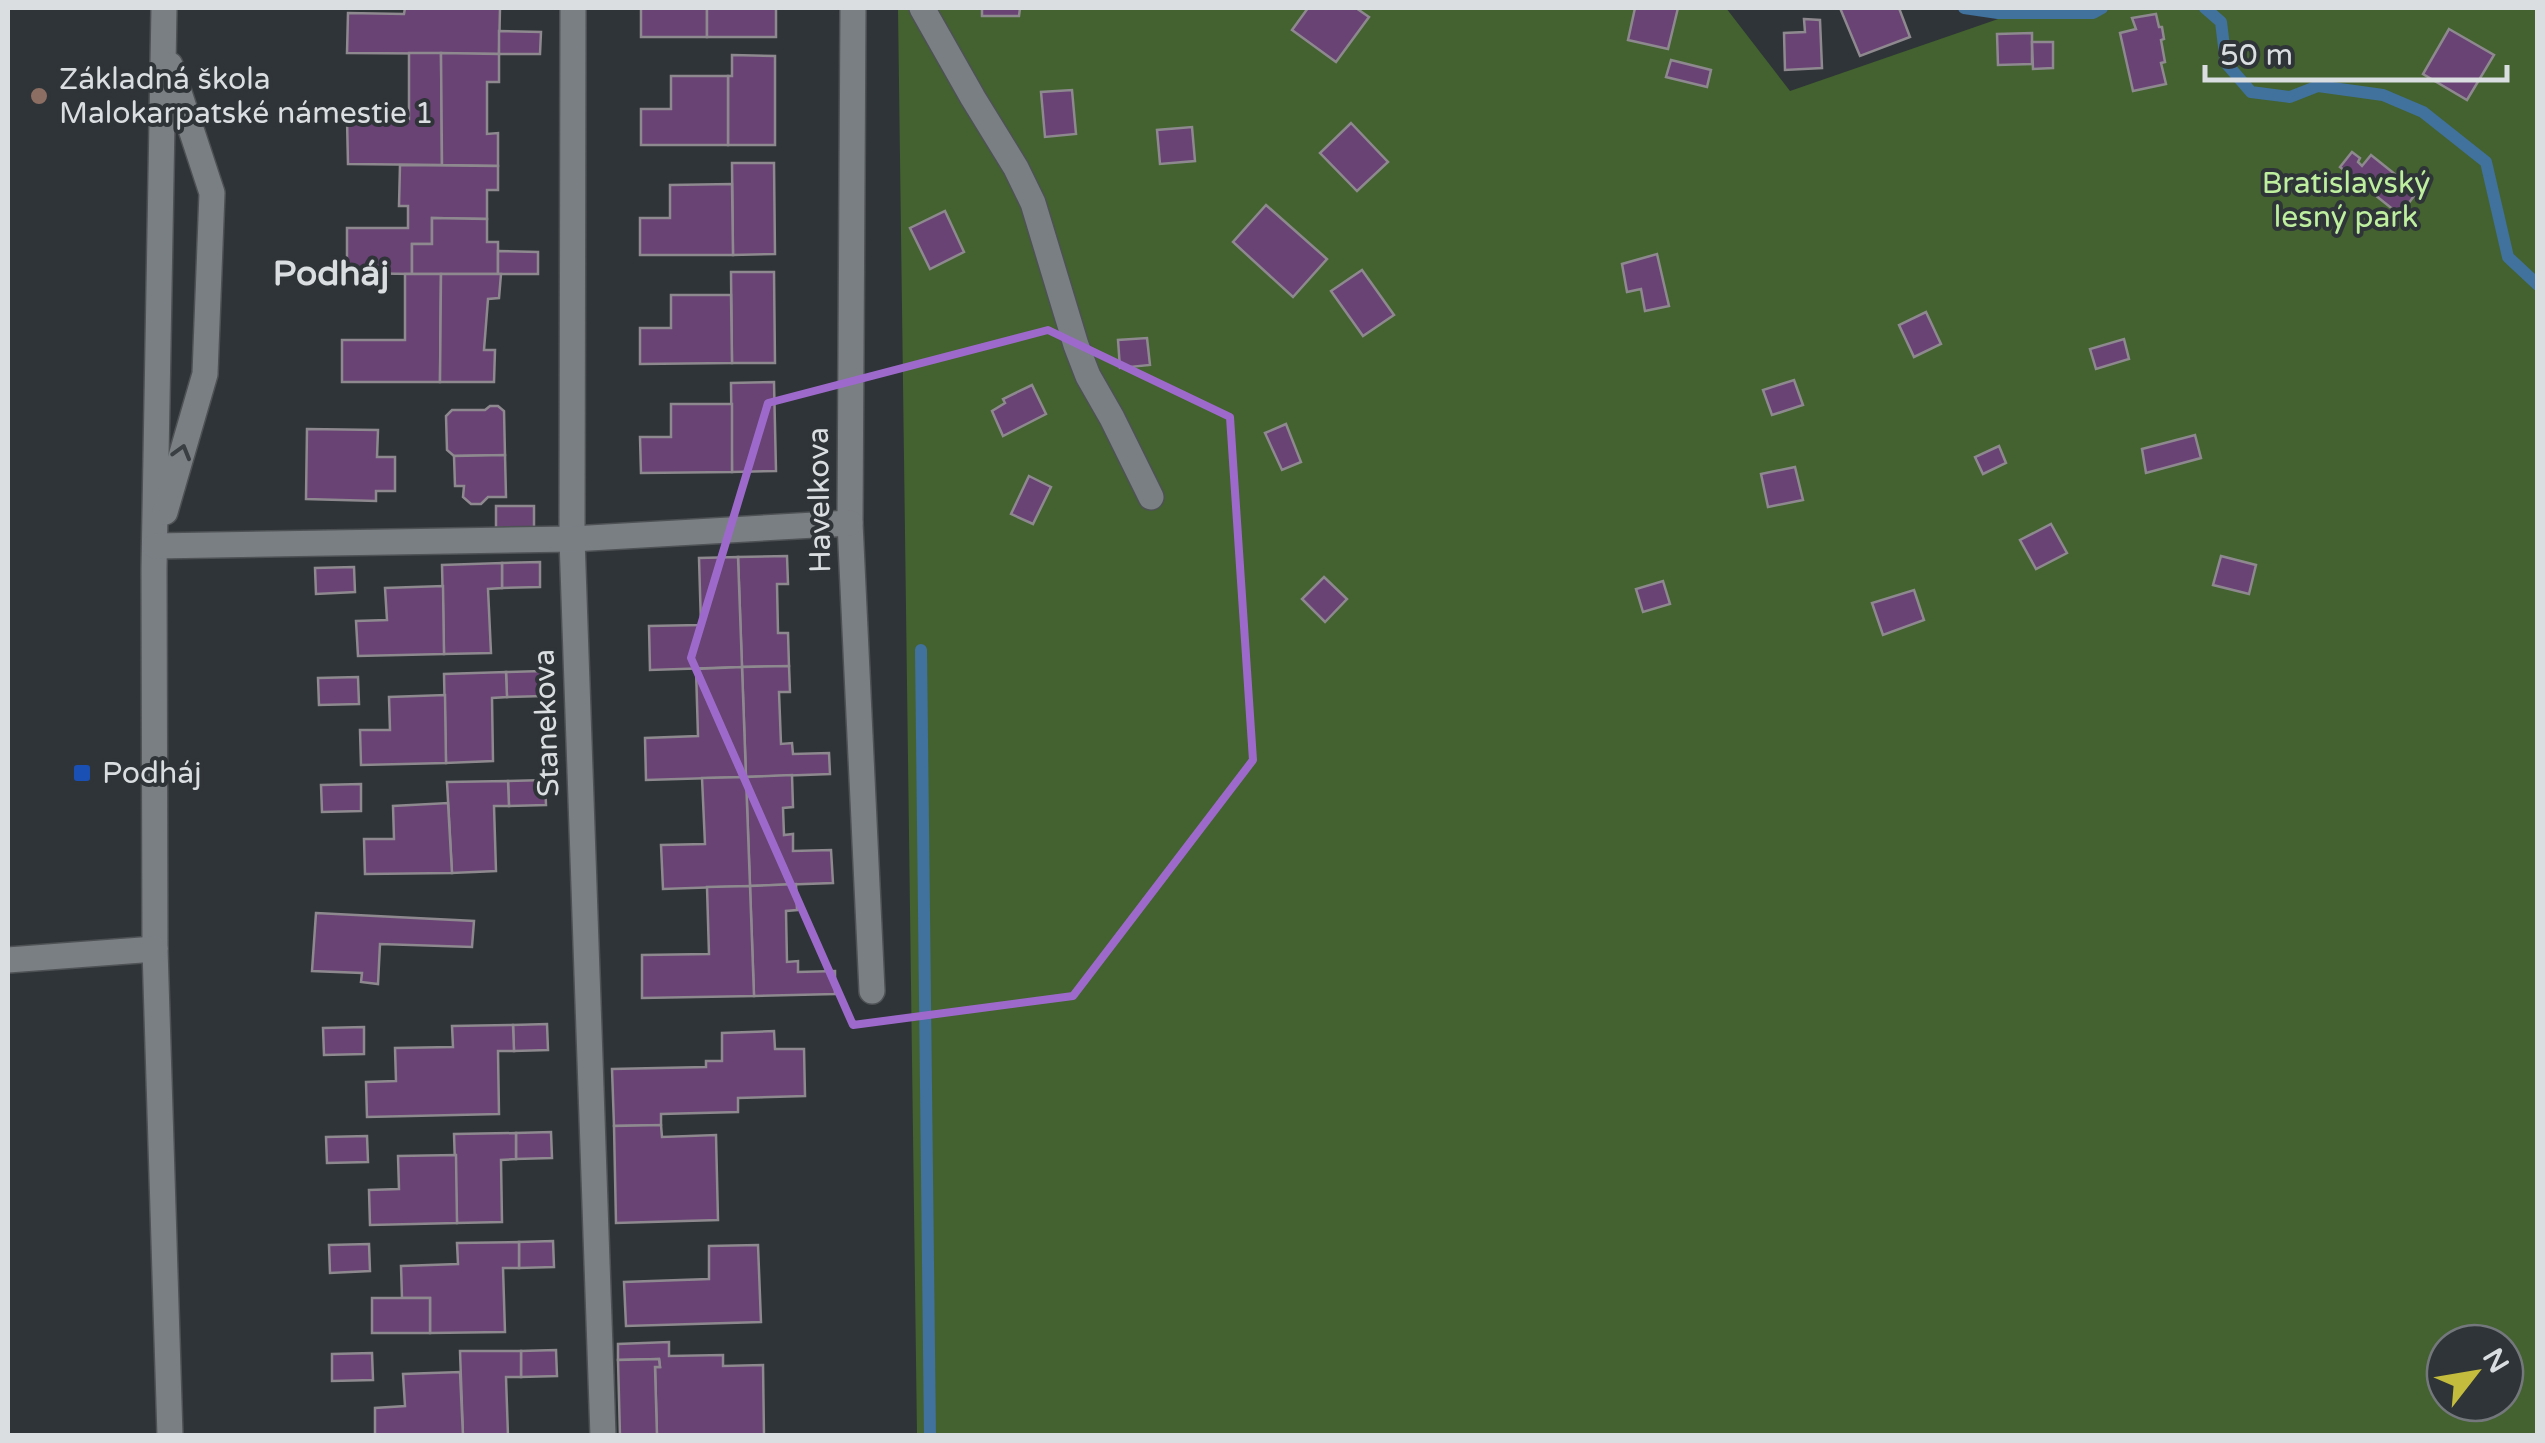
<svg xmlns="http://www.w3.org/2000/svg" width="2545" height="1443" viewBox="0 0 2545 1443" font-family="'Varela Round',sans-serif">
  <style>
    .green { fill: #43622f; fill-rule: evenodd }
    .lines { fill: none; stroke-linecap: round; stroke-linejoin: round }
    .stream { stroke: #41719d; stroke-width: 12 }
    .building { fill: #684373; stroke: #8e898f; stroke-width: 2.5 }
    .minor-casing { stroke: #4e5255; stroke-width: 28 }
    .minor { stroke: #7a7f84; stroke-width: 25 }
    .oneway { stroke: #3a3f43 }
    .marked { fill: none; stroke: #9d6acb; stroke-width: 8; stroke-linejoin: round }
    .education-dot { fill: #8d6e63; stroke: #2f3438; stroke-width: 4 }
    .transit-dot { fill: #1a4fb4; stroke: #2f3438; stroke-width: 4 }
    .labels { text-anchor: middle; stroke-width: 8; stroke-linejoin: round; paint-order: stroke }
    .poi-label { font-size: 30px; fill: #dbdee1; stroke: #2f3438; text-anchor: start }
    .park-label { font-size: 30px; fill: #bdef9f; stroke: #2f3438 }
    .street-label { font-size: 30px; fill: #dbdee1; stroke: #2f3438 }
    .quarter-label { font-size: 35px; font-weight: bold; fill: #dbdee1; stroke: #2f3438 }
  </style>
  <rect width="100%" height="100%" fill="#2f3438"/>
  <path class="green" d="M898,8h828l64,83 240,-83h507v1427h-1620zM2445,1343h60v60h-60z"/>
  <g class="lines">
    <g class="stream">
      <path d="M1964,8l34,5h95l9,-5"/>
      <path d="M2205,8l16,14 5,41 25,29 39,5 28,-11 65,9 40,17 63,50 22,95 30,28"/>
      <path d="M921,650l9,786"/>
    </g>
  </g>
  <g class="building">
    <path d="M405,8h95l-1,46 -152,-1 1,-40 56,1z"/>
    <rect x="641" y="8" width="66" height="29"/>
    <rect x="707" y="8" width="69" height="29"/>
    <path d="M982,8h38l-1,8h-37z"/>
    <path d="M1308,8h48l13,9 -33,45 -44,-32z"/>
    <path d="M1635,8h43l-10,41 -40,-9z"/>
    <path d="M1840,8h59l11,29 -50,19z"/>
    <path d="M2156,14l3,13h3l2,12 -3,1 4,22 -4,1 5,21 -33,7 -13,-58 16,-4 -4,-11z"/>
    <path d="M1804,19l16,1 2,48 -37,2 -1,-37 21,-1z"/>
    <path d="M2449,29l45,26 -27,45 -44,-26z"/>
    <path d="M499,31l42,1 -1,22h-41z"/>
    <path d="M2032,33v31l-34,1 -1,-31z"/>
    <path d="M2032,42h21v26l-20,1z"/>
    <path d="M409,53h32l1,112 -94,-1 -1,-45h62z"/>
    <path d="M441,53l58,1v28h-12v52l11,-1v33l-56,-1z"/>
    <path d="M732,55l43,1v89h-47v-69h4z"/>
    <path d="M1671,60l40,10 -4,17 -41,-10z"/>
    <path d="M671,76h57v69h-87v-36h30z"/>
    <path d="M1072,90l4,44 -31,3 -4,-45z"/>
    <path d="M1351,123l37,39 -31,29 -37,-38z"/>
    <path d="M1192,127l3,34 -35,3 -3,-34z"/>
    <path d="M2352,152l8,6 -2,4 4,4 9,-11 35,28 -3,4 11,9 -14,19 -60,-48z"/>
    <path d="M732,163h42l1,91 -42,1z"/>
    <path d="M400,165l98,1v24h-11v29l-55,-1v26h-20v30l-65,-1v-45h61v-22h-9z"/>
    <path d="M732,184l1,71h-93v-37h30v-33z"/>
    <path d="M1266,205l61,54 -34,38 -60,-55z"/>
    <path d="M945,211l19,41 -34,17 -20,-41z"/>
    <path d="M432,218l55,1v23h11v32h-86v-30h20z"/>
    <path d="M498,251l40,1v22h-40z"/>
    <path d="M1657,254l12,52 -24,5 -4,-22 -14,3 -5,-28z"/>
    <path d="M1362,270l32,45 -31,21 -32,-45z"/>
    <path d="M731,272h43l1,91h-43z"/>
    <path d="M405,274h36l-1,108h-98v-42h63z"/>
    <path d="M441,274h60l-2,24 -11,1 -4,51h11l-1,32h-54z"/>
    <path d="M671,295h60l1,68 -92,1v-36h31z"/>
    <path d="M1926,312l15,32 -27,13 -15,-32z"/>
    <path d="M1147,338l3,27 -30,3 -2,-28z"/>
    <path d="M2124,339l5,20 -33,10 -6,-20z"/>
    <path d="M1794,380l9,25 -31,10 -9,-25z"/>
    <path d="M774,382l2,89 -44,1 -1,-89z"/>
    <path d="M1032,385l14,29 -43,22 -11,-25 13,-8 -2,-4z"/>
    <path d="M671,404h61v68l-91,1 -1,-36h31z"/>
    <path d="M490,406h8l6,5 1,44 -51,1 -7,-6 -1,-34 6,-6h33z"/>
    <path d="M1286,424l15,38 -19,8 -17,-37z"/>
    <path d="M307,429l71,1 -1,27h18v34h-19v10l-70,-2z"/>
    <path d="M2195,435l6,23 -55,15 -4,-24z"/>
    <path d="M1999,446l7,17 -23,11 -8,-17z"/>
    <path d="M505,455l1,42h-18l-7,7h-10l-8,-7 1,-11h-9l-1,-30z"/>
    <path d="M1795,467l8,33 -35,7 -7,-33z"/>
    <path d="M1029,476l22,11 -18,37 -22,-10z"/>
    <rect x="496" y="506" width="38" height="22"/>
    <path d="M2051,524l16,29 -31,16 -16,-29z"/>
    <path d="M787,556l1,28h-11l1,49h10l1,33 -47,1 -4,-110z"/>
    <path d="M2221,556l35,9 -7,29 -36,-9z"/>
    <path d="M738,557l4,110 -92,3 -1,-44 52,-1 -2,-67z"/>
    <path d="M540,562v25l-38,1v-25z"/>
    <path d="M502,563v25l-14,1 3,64 -47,1 -2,-89z"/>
    <path d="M354,567l1,25 -39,2 -1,-26z"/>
    <path d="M1324,577l23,22 -22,23 -23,-23z"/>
    <path d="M1663,581l7,23 -27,8 -7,-23z"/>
    <path d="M443,586l1,68 -86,2 -2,-35 31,-1 -2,-32z"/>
    <path d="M1914,590l10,30 -41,15 -11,-32z"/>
    <path d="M789,666l1,26h-11l2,52 11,-1 1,11 36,-1 1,21 -84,3 -4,-110z"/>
    <path d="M742,667l4,110 -100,3 -1,-42 53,-2 -2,-67z"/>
    <path d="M542,671l1,25 -36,1 -1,-25z"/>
    <path d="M506,672l1,25 -15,1 1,63 -47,2 -2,-89z"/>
    <path d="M358,677l1,27 -40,1 -1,-27z"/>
    <path d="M445,695l1,68 -85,2 -1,-35h30l-1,-33z"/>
    <path d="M792,775l1,32 -10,1 1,27 9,-1v17l38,-1 2,33 -83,3 -4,-109z"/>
    <path d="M746,777l4,109 -87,3 -2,-44 44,-1 -3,-66z"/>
    <path d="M545,780l1,25 -37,1 -1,-25z"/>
    <path d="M508,781l1,25h-15l2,65 -44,2 -5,-91z"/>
    <path d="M361,784v27l-39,1 -1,-27z"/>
    <path d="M448,803l4,70 -87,1 -1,-35h30l-1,-33z"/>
    <path d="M796,884l1,26 -11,1 1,51 11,-1v11l37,-1v23l-81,2 -4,-110z"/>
    <path d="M750,886l4,110 -112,2v-43l67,-1 -2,-67z"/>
    <path d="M316,913l158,8 -2,26 -92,-3 -2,40 -17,-2 1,-9 -50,-2z"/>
    <path d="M547,1024l1,26 -34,1 -1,-26z"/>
    <path d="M513,1025l1,26h-16l1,63 -132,3 -1,-35 30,-1 -1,-33 58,-1 -1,-21z"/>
    <path d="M364,1027v27l-40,1 -1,-27z"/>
    <path d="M774,1031l1,18h29l1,47 -67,2v14l-77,2v11l-47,1 -2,-57 94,-2v-6h16v-28z"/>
    <path d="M661,1125l1,12 54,-2 2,85 -102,3 -2,-97z"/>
    <path d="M551,1132l1,26 -36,1v-26z"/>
    <path d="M516,1133v26l-15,1 1,62 -45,1 -3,-89z"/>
    <path d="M367,1136l1,26 -41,1 -1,-26z"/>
    <path d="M456,1155l1,68 -87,2 -1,-35 30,-1 -1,-33z"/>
    <path d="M553,1241l1,26 -35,1v-26z"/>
    <path d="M519,1242v26h-16l2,64 -75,1v-35h-28l-1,-32 57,-2 -1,-21z"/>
    <path d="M369,1244l1,27 -40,2 -1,-28z"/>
    <path d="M758,1245l3,77 -135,4 -2,-44 85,-3v-33z"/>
    <rect x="372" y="1298" width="58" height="35"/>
    <path d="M669,1342v14l54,-1v11l40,-1 1,71h-107l-2,-69h5l-1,-8 -41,1v-16z"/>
    <path d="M556,1350l1,26 -36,1v-26z"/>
    <path d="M460,1351h61v26h-15l2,59h-45z"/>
    <path d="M372,1353l1,27 -41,1v-27z"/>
    <path d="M659,1359l1,8h-5l2,69h-37l-2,-76z"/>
    <path d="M460,1372l3,64h-88v-28l30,-2 -2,-32z"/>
  </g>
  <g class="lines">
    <g class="minor-casing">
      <g id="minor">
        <path d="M164,8l-10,561 1,380 15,487"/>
        <path d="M573,8l-1,531 31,897"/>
        <path d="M853,8l-3,515 22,468"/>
        <path d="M922,8l51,90 43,70 17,35 43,142 12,31 24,42 39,79"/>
        <path d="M165,512l40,-138 7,-181 -42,-128"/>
        <path d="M155,546l417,-7 278,-16"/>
        <path d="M8,960l147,-11"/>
      </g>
    </g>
    <use href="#minor" class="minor"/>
  </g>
  <defs><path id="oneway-chevron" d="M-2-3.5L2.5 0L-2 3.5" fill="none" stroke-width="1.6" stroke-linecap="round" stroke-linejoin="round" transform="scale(2.5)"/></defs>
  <use class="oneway" href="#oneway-chevron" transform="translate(182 452) rotate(-74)"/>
  <path class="marked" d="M1048,330l182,87 23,343 -180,236 -220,29 -162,-367 77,-255z"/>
  <circle class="education-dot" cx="39" cy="96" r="10"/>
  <rect class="transit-dot" x="72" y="763" width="20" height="20" rx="5"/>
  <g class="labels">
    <g class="poi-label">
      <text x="59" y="89">Základná škola<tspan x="59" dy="34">Malokarpatské námestie 1</tspan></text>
      <text x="102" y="783">Podháj</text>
    </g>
    <g class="park-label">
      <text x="2346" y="193">Bratislavský<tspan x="2346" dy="34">lesný park</tspan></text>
    </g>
    <g class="street-label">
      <text transform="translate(819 500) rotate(-91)" y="10">Havelkova</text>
      <text transform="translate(546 723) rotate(-92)" y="10">Stanekova</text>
    </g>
    <g class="quarter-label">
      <text x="331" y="285">Podháj</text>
    </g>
  </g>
  <rect width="2545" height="1443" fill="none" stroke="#dbdee1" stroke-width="20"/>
  <g transform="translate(2475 1373) rotate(59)"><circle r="48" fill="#2f3438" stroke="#74787c" stroke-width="2.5"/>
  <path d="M0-8L18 38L0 25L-18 38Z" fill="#c4bc3d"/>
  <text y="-15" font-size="28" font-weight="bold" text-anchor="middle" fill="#dbdee1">N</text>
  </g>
  <path d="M2205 65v15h302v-15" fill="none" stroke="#dbdee1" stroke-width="5"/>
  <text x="2220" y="65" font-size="30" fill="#dbdee1" stroke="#2f3438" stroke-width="8" paint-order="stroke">50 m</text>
</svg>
